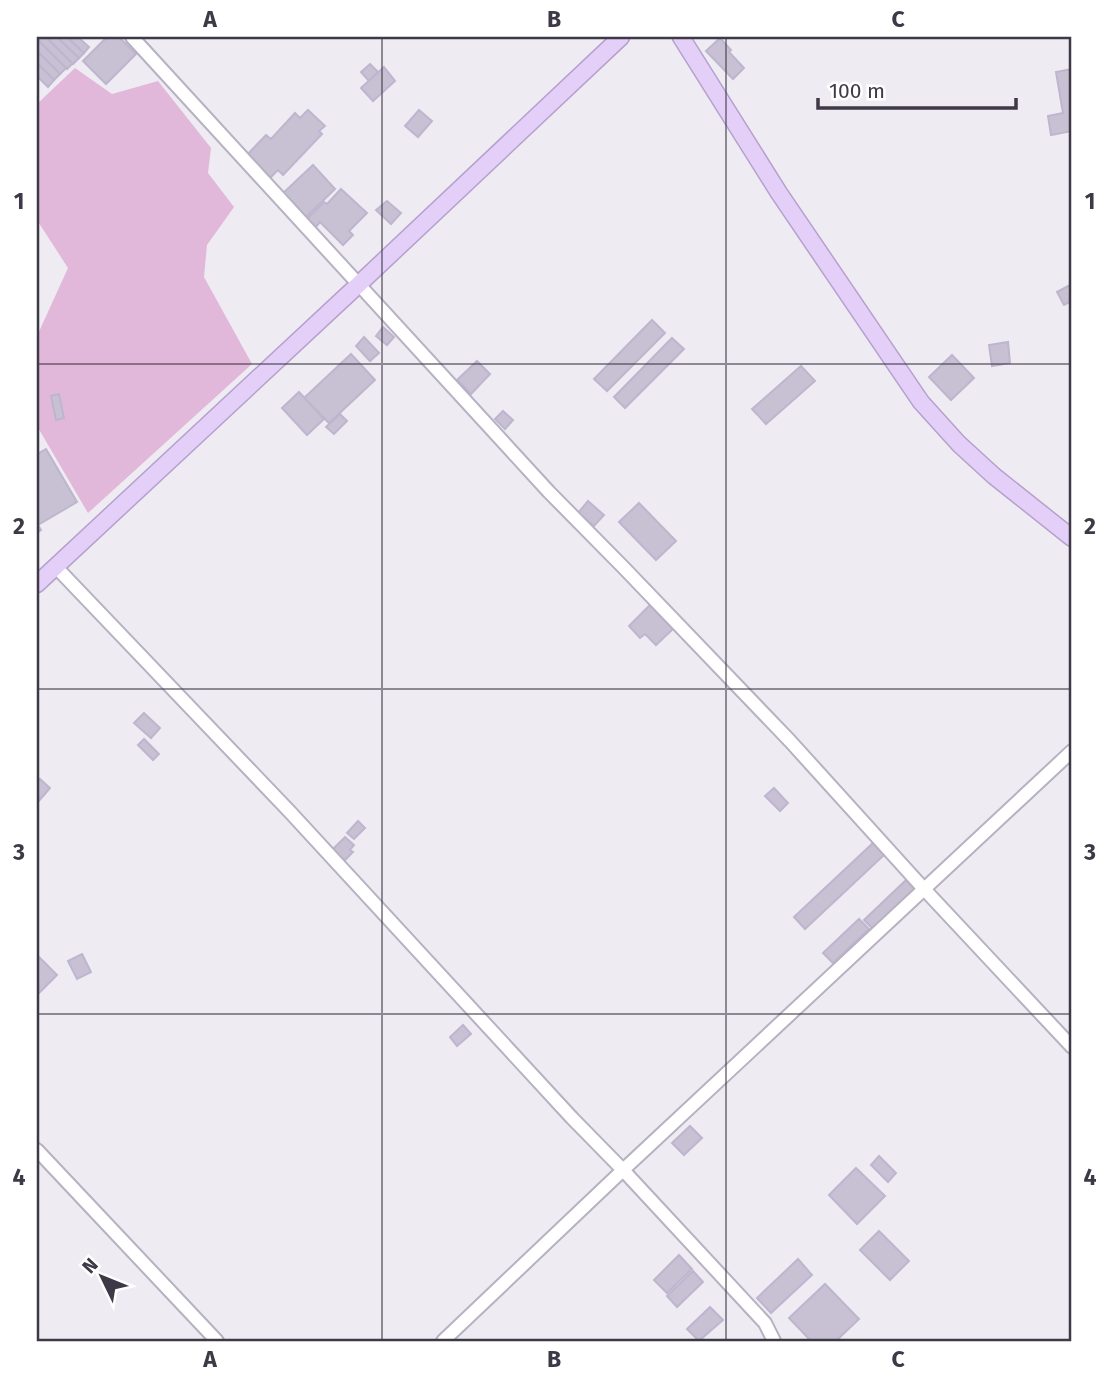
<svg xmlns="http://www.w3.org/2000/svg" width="1109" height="1378" viewBox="0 0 1109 1378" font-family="'Fira Sans',sans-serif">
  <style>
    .green { fill: #e2b8da }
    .building { fill: #c8c1d4; stroke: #beb5ce; stroke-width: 2 }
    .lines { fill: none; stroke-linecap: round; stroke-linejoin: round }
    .street-casing { stroke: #b7b1c1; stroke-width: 16 }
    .secondary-casing { stroke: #b6a0cd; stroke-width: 19 }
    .street { stroke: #fff; stroke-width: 12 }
    .secondary { stroke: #e4cff8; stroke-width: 16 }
    .grid { fill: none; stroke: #3e3946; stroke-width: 2; stroke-opacity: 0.55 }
    .neatline { fill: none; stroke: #3e3946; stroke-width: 2.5 }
    .grid-label { font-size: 23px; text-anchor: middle; font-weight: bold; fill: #3e3946 }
  </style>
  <rect width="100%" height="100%" fill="#eeebf3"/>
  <path class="green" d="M75,68l37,26 46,-13 53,67 -3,25 26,34 -27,38 -3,32 48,87 -164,149 -51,-87v-90l31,-68 -31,-48v-116z"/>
  <g class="building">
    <path d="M41,37h5l27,26 -6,6 -29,-29z"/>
    <path d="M46,37h11l22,21 -6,6z"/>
    <path d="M57,37h10l17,16 -5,5z"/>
    <path d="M67,37h11l11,10 -5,6z"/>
    <path d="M107,37h12l17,17 -30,30 -23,-23z"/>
    <path d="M720,38l11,12 -2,2 15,16 -11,11 -27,-28z"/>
    <path d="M38,40l28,28 -6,6 -23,-23z"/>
    <path d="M37,51l23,23 -6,6 -17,-17z"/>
    <path d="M37,63l17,17 -6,7 -11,-11z"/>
    <path d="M370,64l8,8 -9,9 -8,-9z"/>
    <path d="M384,67l11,14 -22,20 -12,-13z"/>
    <path d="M1072,69v62l-21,4 -3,-19 15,-3 -7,-41z"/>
    <path d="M308,110l17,16 -6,5 3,3 -39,41 -5,-5 -10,10 -24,-22 22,-23 5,4 24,-26 5,5z"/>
    <path d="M419,110l13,11 -14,16 -13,-11z"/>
    <path d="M313,165l22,24 -32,31 -21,-26z"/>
    <path d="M341,189l26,24 -18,18 4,4 -10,10 -23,-23 -6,7 -9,-8 19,-19 3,2z"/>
    <path d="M387,201l14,12 -10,11 -15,-14z"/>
    <path d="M1072,284v17l-8,4 -7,-13z"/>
    <path d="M652,320l13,13 -58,58 -13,-12z"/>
    <path d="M383,327l11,10 -7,8 -11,-9z"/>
    <path d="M364,337l15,16 -9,8 -14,-15z"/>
    <path d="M672,338l12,11 -59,59 -11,-11z"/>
    <path d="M1008,342l2,21 -18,3 -3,-21z"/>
    <path d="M351,354l24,26 -46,43 -25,-25z"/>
    <path d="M952,355l22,23 -23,22 -22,-23z"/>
    <path d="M477,361l13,13 -19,20 -14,-14z"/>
    <path d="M801,366l14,15 -49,43 -14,-15z"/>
    <path d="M299,392l25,27 -17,16 -25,-27z"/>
    <path d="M59,394l5,24 -8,2 -5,-24z"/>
    <path d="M503,411l10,9 -8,9 -10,-10z"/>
    <path d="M340,414l7,7 -13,13 -8,-7z"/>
    <path d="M46,449l31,53 -39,23 3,5 -4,3v-79z"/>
    <path d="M588,501l16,14 -10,11 -16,-13z"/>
    <path d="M639,503l37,38 -20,19 -37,-38z"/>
    <path d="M650,605l23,24 -17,16 -11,-11 -5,4 -11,-12z"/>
    <path d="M144,713l16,15 -9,10 -17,-15z"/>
    <path d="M144,739l15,15 -6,6 -15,-15z"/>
    <path d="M40,779l10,9 -13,15v-21z"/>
    <path d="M774,788l14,15 -8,8 -15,-15z"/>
    <path d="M358,821l7,7 -11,11 -7,-6z"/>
    <path d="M345,837l9,8 -4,5 3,2 -9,9 -12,-11z"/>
    <path d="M873,843l11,12 -79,74 -11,-12z"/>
    <path d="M906,880l9,10 -41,40 -10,-10z"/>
    <path d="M859,919l10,10 -36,34 -10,-10z"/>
    <path d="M82,954l9,18 -14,7 -9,-18z"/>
    <path d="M39,957l18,18 -20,20v-36z"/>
    <path d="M463,1025l8,9 -14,12 -7,-9z"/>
    <path d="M690,1126l12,12 -18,17 -12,-12z"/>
    <path d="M879,1156l17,17 -8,9 -17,-17z"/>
    <path d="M856,1168l29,28 -28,28 -28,-29z"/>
    <path d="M879,1231l30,30 -19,19 -30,-30z"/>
    <path d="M679,1255l13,14 -25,24 -13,-13z"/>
    <path d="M798,1259l14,16 -41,38 -14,-15z"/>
    <path d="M693,1271l10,11 -26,25 -10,-11z"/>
    <path d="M825,1284l34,35 -23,22h-25l-22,-23z"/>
    <path d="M710,1307l13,13 -24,21 -12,-12z"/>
  </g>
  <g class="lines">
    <g class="street-casing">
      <g id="street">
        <path d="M132,37l417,455 75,76 166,173 134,148 148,158"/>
        <path d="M56,567l234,245 282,306 51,52 142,153 9,18"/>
        <path d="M37,1150l180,191"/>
        <path d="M443,1341l180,-171 449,-419"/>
      </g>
    </g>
    <g class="secondary-casing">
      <g id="secondary">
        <path d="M681,37l98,156 142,209 38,42 35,32 78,62"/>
        <path d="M37,584l321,-299 263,-248"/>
      </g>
    </g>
    <use href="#street" class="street"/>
    <use href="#secondary" class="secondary"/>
  </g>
  <path class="grid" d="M382,37v1304M726,37v1304M37,364h1035M37,689h1035M37,1014h1035"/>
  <rect width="1109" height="1378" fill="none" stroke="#ffffff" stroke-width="77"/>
  <g transform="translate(102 1277) rotate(313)" stroke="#ffffff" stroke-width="5" paint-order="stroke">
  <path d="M0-5L12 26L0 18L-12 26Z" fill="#3e3946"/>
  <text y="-10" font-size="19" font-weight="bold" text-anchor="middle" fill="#3e3946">N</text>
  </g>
  <path d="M818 98v10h198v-10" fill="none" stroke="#3e3946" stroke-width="3.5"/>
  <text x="829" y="98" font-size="21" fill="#3e3946" stroke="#ffffff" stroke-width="5" paint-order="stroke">100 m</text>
  <rect x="38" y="38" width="1032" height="1302" class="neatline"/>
  <g class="grid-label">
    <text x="210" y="27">A</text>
    <text x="554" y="27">B</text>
    <text x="898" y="27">C</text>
    <text x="19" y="209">1</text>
    <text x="1090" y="209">1</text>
    <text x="19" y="534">2</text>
    <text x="1090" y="534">2</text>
    <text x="19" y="860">3</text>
    <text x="1090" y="860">3</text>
    <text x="19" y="1185">4</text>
    <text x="1090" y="1185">4</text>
    <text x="210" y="1367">A</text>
    <text x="554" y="1367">B</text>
    <text x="898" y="1367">C</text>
  </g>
</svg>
